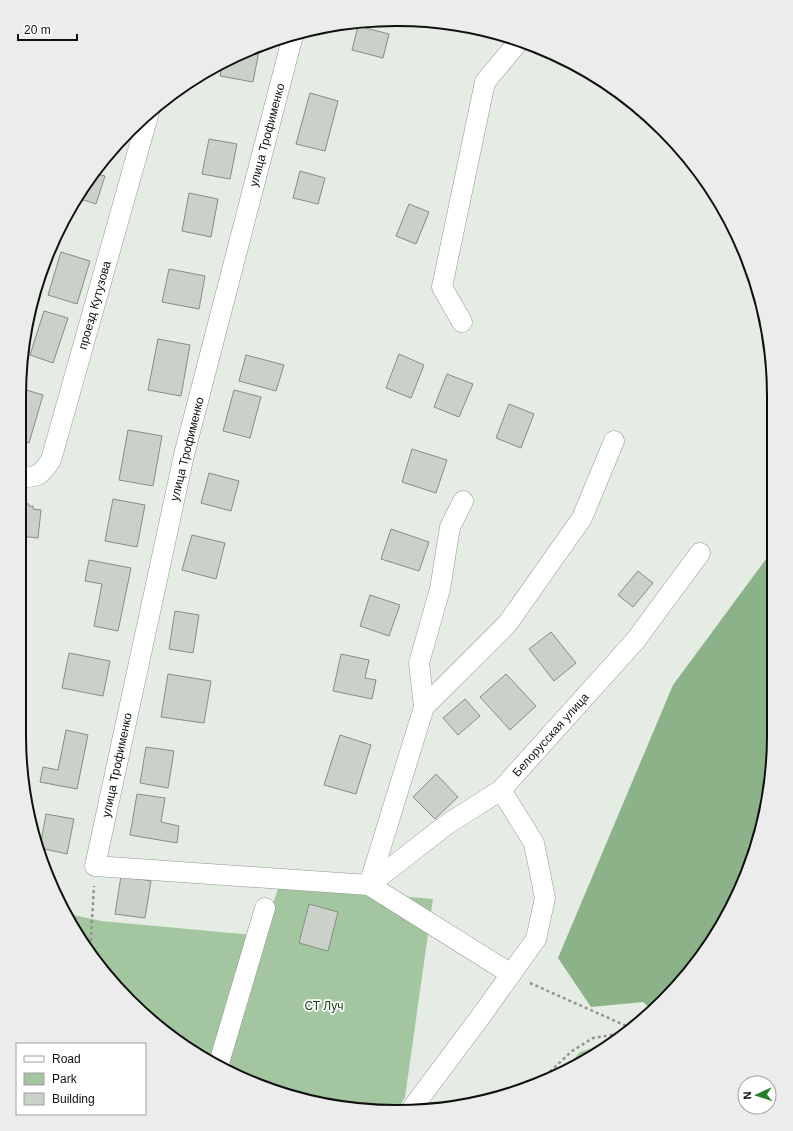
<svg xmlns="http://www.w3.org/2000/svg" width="793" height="1131" viewBox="0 0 793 1131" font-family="Arial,sans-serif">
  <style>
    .green { fill: #a3c6a1 }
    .forest { fill: #8cb28a }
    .building { fill: #c9d1c8; stroke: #868d85 }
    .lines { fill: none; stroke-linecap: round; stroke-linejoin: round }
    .minor-casing { stroke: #909890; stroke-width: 21 }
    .path { stroke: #909690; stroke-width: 2.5; stroke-dasharray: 3 3; stroke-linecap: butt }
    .minor { stroke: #fff; stroke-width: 20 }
    .labels { text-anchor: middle; stroke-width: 3.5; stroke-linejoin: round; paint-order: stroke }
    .street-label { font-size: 12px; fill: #0e110e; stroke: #fff }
    .park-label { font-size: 12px; fill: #124915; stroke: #fff }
    .rim { fill: none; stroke: #0e110e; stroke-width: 2 }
  </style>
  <rect width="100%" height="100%" fill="#e4ece3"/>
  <g class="green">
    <path d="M279,885l154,14 -28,198 -7,12h-51l-95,-26 -104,-65 -66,-74 -13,-30 32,7 162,15z"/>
    <path d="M609,1043l-46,30 -3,1 20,-22z"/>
  </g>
  <path class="forest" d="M772,551l1,208 -12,73 -26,69 -39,63 -43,47 -10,-9 -52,5 -33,-49 115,-273z"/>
  <g class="building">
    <path d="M358,26l31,8 -6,24 -31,-8z"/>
    <path d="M260,46l-7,36 -33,-6 3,-13z"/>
    <path d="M310,93l28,8 -13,50 -29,-7z"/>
    <path d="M209,139l28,5 -7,35 -28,-5z"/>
    <path d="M300,171l25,7 -7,26 -25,-6z"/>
    <path d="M97,174l8,2 -9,28 -19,-6z"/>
    <path d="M189,193l29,6 -7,38 -29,-6z"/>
    <path d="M409,204l20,8 -13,32 -20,-8z"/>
    <path d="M61,252l29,9 -13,43 -29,-9z"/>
    <path d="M169,269l36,7 -6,33 -37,-7z"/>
    <path d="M44,311l24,7 -15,45 -23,-8z"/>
    <path d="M158,339l32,6 -9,51 -33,-6z"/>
    <path d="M399,354l25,11 -13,33 -25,-10z"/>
    <path d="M246,355l38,10 -8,26 -37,-10z"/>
    <path d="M447,374l26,10 -14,33 -25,-10z"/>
    <path d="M20,388l23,7 -14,48 -10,-3z"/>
    <path d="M234,390l27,7 -11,41 -27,-7z"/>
    <path d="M509,404l25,10 -13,34 -25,-10z"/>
    <path d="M128,430l34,6 -9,50 -34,-6z"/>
    <path d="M412,449l35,11 -11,33 -34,-11z"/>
    <path d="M209,473l30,8 -8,30 -30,-8z"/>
    <path d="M113,499l32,6 -8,42 -32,-6z"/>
    <path d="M19,503l10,1v2h4v3l8,1 -3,28 -19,-2z"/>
    <path d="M391,529l38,13 -10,29 -38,-12z"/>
    <path d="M192,535l33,8 -9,36 -34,-9z"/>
    <path d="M89,560l42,8 -13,63 -24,-5 8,-42 -17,-3z"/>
    <path d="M638,571l15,12 -20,24 -15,-12z"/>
    <path d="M370,595l30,10 -11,31 -29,-10z"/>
    <path d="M175,611l24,4 -6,38 -24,-4z"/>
    <path d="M551,632l25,31 -22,18 -25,-32z"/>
    <path d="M69,653l41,8 -7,35 -41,-8z"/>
    <path d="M341,654l28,6 -4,18 11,2 -4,19 -39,-8z"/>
    <path d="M168,674l43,7 -7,42 -43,-6z"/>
    <path d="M506,674l30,32 -26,24 -30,-33z"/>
    <path d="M465,699l15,17 -22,19 -15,-17z"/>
    <path d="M66,730l22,5 -11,54 -37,-7 3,-15 15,3z"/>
    <path d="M340,735l31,10 -15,49 -32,-9z"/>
    <path d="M146,747l28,4 -6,37 -28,-5z"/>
    <path d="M436,774l22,23 -23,22 -22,-22z"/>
    <path d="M137,794l28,4 -4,24 18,4 -2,17 -47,-8z"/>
    <path d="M46,814l28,5 -7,35 -27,-6z"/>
    <path d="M121,876l30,5 -6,37 -30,-4z"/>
    <path d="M309,904l29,8 -10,39 -29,-8z"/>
  </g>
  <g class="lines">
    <g class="minor-casing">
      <g id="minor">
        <path d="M293,35l-109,420 -89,411 274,19 142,89"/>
        <path d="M462,322l-20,-35 43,-205 34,-41"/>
        <path id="s1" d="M19,477c19,1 22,-2 32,-17l98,-348"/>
        <path d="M424,707l84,-84 74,-105 32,-77"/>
        <path id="s2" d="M369,885l77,-60 55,-35 134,-149 65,-88"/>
        <path d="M369,885l55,-178 -5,-44 21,-74 10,-62 13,-26"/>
        <path d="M219,1063l46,-155"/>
        <path d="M413,1107l68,-91 55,-77 9,-41 -11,-55 -33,-53"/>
      </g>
    </g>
    <g class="path">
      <path d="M90,953l4,-67"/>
      <path d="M530,983l101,45"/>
      <path d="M541,1080l31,-29 21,-13 31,-5"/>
    </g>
    <use href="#minor" class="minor"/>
  </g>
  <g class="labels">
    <g class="street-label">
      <text transform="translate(267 135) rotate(-75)" y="4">улица Трофименко</text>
      <text dy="4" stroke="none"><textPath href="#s1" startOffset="200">проезд Кутузова</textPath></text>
      <text transform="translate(187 449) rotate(-76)" y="4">улица Трофименко</text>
      <text dy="4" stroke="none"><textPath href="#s2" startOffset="237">Белорусская улица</textPath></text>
      <text transform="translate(117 765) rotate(-78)" y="4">улица Трофименко</text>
    </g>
    <g class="park-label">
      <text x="324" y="1010">СТ Луч</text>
    </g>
  </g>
  <path d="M0 0H793V1131H0ZM396 26H397A370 370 0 0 1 767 396V735A370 370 0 0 1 397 1105H396A370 370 0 0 1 26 735V396A370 370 0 0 1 396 26Z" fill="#ececec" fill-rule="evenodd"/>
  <path class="rim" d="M396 26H397A370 370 0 0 1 767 396V735A370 370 0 0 1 397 1105H396A370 370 0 0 1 26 735V396A370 370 0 0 1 396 26Z"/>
  <rect x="16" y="1043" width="130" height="72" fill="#ffffff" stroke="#9fa09f"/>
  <rect x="24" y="1056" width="20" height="6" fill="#ffffff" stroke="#9fa09f"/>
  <text x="52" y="1063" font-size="12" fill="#0e110e">Road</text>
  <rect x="24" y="1073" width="20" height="12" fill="#a3c6a1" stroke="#9fa09f"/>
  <text x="52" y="1083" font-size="12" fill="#0e110e">Park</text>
  <rect x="24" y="1093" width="20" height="12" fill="#c9d1c8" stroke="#9fa09f"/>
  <text x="52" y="1103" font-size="12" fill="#0e110e">Building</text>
  <g transform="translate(757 1095) rotate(267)"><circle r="19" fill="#ffffff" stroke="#9fa09f"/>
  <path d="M0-3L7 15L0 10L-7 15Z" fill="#297f2c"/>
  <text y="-6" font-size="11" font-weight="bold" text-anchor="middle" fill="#0e110e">N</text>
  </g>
  <path d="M18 34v6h59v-6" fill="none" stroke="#0e110e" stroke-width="2"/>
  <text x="24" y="34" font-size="12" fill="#0e110e" stroke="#ffffff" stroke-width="3" paint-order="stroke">20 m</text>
</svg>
